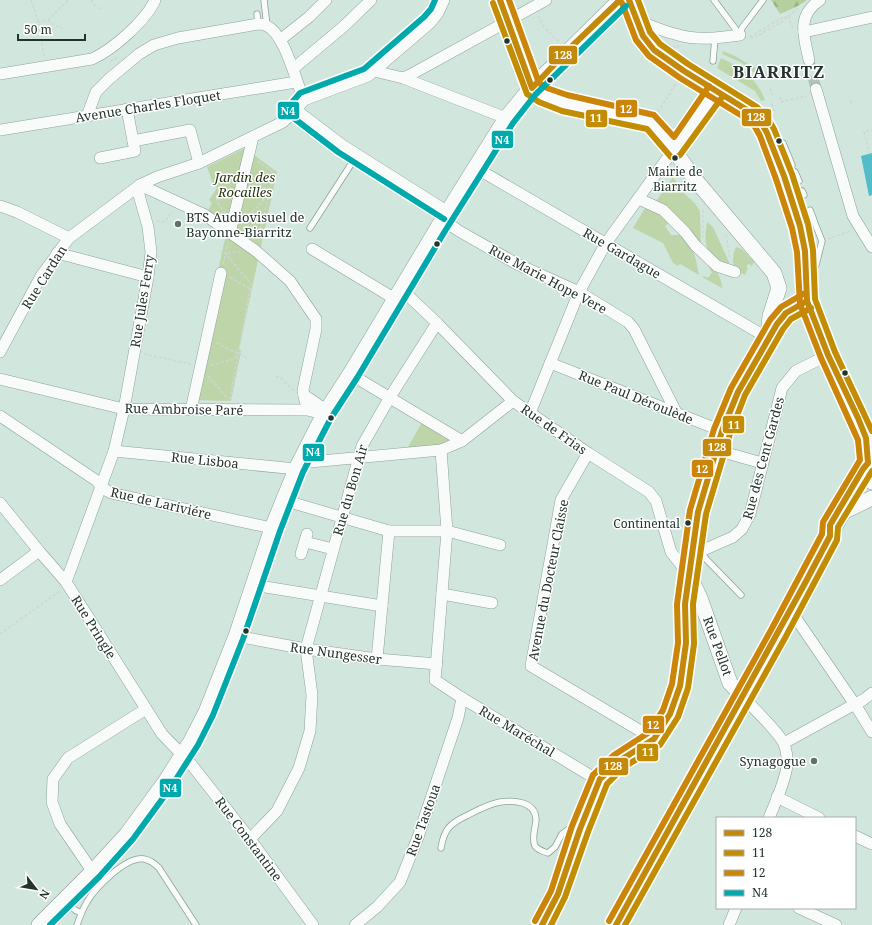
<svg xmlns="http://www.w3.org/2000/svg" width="872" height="925" viewBox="0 0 872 925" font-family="'Noto Serif',serif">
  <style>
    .green { fill: #bed5aa }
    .forest { fill: url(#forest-firs) }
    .water { fill: #52bcca }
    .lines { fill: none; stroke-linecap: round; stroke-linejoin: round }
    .street-tunnel { stroke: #aec3bb; stroke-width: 11; stroke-dasharray: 11 5.5; stroke-linecap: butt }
    .lane-casing { stroke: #8ea099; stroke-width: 7 }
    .street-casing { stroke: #8ea099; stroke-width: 12 }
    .secondary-casing { stroke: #8ea099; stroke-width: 16 }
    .path { stroke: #cfd6d4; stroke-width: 1.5; stroke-dasharray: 3 2; stroke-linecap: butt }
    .lane { stroke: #f8fbfa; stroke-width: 5.5 }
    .street { stroke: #f8fbfa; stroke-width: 11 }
    .secondary { stroke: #f8fbfa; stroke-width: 15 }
    .bus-1-casing { stroke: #fff; stroke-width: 9 }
    .bus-2-casing { stroke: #fff; stroke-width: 9 }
    .bus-3-casing { stroke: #fff; stroke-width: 9 }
    .bus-4-casing { stroke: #fff; stroke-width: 9 }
    .bus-1 { stroke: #c2890b; stroke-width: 6 }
    .bus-2 { stroke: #c28d02; stroke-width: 6 }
    .bus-3 { stroke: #cb8509; stroke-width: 6 }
    .bus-4 { stroke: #00a9ab; stroke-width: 6 }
    .bus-dot { fill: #23332d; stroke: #fff; stroke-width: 1.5 }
    .poi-dot { fill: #60726b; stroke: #fff; stroke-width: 1.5 }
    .labels { text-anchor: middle; stroke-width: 3; stroke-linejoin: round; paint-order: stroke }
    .bus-label { font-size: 12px; fill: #23332d; stroke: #fff }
    .street-label { font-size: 13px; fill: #23332d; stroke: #fff }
    .park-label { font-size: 13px; font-style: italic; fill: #27320f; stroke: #fff }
    .poi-label { font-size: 13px; fill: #23332d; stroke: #fff; text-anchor: start }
    .district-label { font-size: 17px; font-weight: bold; letter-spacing: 1px; fill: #23332d; stroke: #fff }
    .line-badge { stroke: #fff; stroke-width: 1.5 }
    .badge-label { font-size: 11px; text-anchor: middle; font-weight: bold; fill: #fff }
  </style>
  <defs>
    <pattern id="forest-firs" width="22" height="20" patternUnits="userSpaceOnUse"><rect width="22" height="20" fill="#b6cf9e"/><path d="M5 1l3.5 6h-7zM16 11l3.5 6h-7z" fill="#9cb288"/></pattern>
  </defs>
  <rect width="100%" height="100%" fill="#d1e7de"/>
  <g class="green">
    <path d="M723,51l12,5 20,12 2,-1 7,3v4l-5,2 -19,-14 -18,-8z"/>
    <path d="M721,58c21,9 36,21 44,42l-4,1 -6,-10 -38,-23z"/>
    <path d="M245,148l32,24 -38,177 2,2 -10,50 -41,-1 38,-175 -21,-13 5,-9 -3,-3 8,-12 -4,-4 -6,-17z"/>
    <path d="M673,177c4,6 8,12 12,17 6,6 12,10 15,18l1,32 -47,-40z"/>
    <path d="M645,208l19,8 6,6 -5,4 6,9h11c12,11 14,24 17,40l-19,-11 -2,2 -5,-3 -10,-20 -30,-15z"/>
    <path d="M707,222l6,5 16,35v4c-23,-10 -26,-19 -22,-44z"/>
    <path d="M736,247l6,2 12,13 -3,5 -1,-3 -3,1v2l1,1 -3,7c-2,-2 -7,-3 -9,-5 -5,-6 -3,-17 0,-23z"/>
    <path d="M709,265c8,4 13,14 13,23l-20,-11 2,-1 2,1h3l3,-5 -2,-2v-2l-2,-2z"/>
    <path d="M422,422l28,16 -5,7 -38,4z"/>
  </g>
  <path class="forest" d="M771,0h36l-11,7 -16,7z"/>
  <path class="water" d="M872,153v42l-3,1 -8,-40z"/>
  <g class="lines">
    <path class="street-tunnel" d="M809,60l7,29"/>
    <g class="lane-casing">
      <g id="lane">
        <path d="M264,0l3,26"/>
        <path d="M714,0l26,35"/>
        <path d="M257,14l1,10"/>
        <path d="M740,35l2,-7 21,-28"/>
        <path d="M713,61l2,-23"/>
        <path d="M783,143l4,10"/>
        <path d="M788,155l4,10"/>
        <path d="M795,172l4,9"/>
        <path d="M802,191l2,4"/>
        <path d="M810,210l5,13"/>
        <path d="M310,228l47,-73"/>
        <path d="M807,272l9,-7 6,-24 -6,-15"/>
        <path d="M839,510l26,-44"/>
        <path d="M701,551l5,8 35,36"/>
        <path d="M441,848c3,-18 8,-24 25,-32 10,-5 22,-12 34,-14 13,-2 35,-1 36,17 0,8 -5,19 -1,27 4,5 8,5 13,7l7,-6 7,-13 7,-5h9"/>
        <path d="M64,900l11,10 6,3"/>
        <path d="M77,925c3,-8 5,-15 10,-23 8,-14 39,-46 57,-43 6,1 11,5 15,9l37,57"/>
      </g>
    </g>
    <g class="street-casing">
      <g id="street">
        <path d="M636,20c13,5 26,11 39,14 21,7 44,4 65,1"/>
        <path d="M804,32l68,-15"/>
        <path d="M280,40l29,-23 17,-17"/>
        <path d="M809,60c-5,-24 -13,-44 11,-60"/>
        <path d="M294,68l49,-41 28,-27"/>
        <path d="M374,71l29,7 103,40"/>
        <path d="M0,74l92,-15c20,-9 54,-38 63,-59"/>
        <path d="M403,78l7,-3 136,-75"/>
        <path d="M816,89l37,127 19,31"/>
        <path d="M127,109l6,32 57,-11 9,33"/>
        <path d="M296,110l46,35 106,67"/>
        <path d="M87,116l9,-24 13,-13 30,-25 15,-9 24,-7 80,-14c3,0 6,0 9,2 18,8 29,56 37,74"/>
        <path d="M0,130l296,-48"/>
        <path d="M100,158l35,-7 -2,-10"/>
        <path d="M476,168l292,170"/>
        <path d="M140,185l65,30 51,36 34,30 26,38v10l-13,61 2,11"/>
        <path d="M639,199l24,11 22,22 10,13 22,21 18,6"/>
        <path d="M0,206l17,6 52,26"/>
        <path d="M443,220l16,11 58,33 62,28 49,30 6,7 42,83"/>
        <path d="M230,233l23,-96"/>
        <path d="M312,249l83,50"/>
        <path d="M57,253l91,24"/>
        <path d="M401,289l36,34 76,78 75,52 61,39 7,9 15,51 18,23"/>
        <path d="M0,352l41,-76 28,-38 71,-53 17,-8 42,-14 84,-41 13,-12 8,-10 64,-24 62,-53 8,-10 6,-13"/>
        <path d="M550,363l172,68"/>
        <path d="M350,374l112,67"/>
        <path d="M0,379l124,30 183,1 17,4 -1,-6 -19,-13"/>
        <path d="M191,410l30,-137"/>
        <path d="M530,413l49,-121 27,-49 110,-152"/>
        <path d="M0,416l97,65 4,6 10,6 161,35"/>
        <path d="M441,450l6,81 -12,149 27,18 129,78 9,3"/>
        <path d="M716,450l46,13"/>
        <path d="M114,451l182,18"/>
        <path d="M588,453l-27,47 -30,166 123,73"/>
        <path d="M299,463l142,-13 21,-9 51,-40"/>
        <path d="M283,500l106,31h58l53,14"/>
        <path d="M0,503l39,48 27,31 96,152 29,30 59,75 63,86"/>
        <path d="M305,542l28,7"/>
        <path d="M692,551h9l32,-14 9,-8 8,-15 32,-126 14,-17 32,-16"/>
        <path d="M301,554l6,-20"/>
        <path d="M0,580l39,-29"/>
        <path d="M66,582l48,-131 10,-42 24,-132 3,-25 -3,-25 -9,-32 1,-10"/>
        <path d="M253,585l129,21"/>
        <path d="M442,594l50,9"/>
        <path d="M791,611l65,95 16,26"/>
        <path d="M236,636l70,13 71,10 60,5"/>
        <path d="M377,659l12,-128"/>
        <path d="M743,697c10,11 36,35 41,47 2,5 4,15 3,21 -1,15 -12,38 -18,53"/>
        <path d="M784,743l71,-39 8,-4 9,-7"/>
        <path d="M777,797l42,21"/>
        <path d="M855,836l17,8"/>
        <path d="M250,839l27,-28 22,-43 11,-37 2,-36 -6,-46 56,-203 28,-49 47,-74"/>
        <path d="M93,871l-5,-6 -28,-41 -8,-22 1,-23 15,-21 78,-49"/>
        <path d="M799,908l37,17"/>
        <path d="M355,925l22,-18 23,-25 18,-45 40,-119 4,-20"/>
        <path d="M729,925l7,-17"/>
      </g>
    </g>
    <g class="secondary-casing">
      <g id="secondary">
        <path d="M500,0l8,21 2,8 22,59"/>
        <path d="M629,0l14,36 11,14 30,21 68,42 9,9 10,19 29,85 5,25 2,50 21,54 23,47 15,36 2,25 4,19"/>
        <path d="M532,88l11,7 22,8 86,19 23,28 19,27 81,96 5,15 -9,28 -2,20"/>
        <path d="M689,575l11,23 30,85 13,14"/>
        <path d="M39,925l54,-54 34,-37 38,-52 26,-41 15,-29 30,-76 36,-108 24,-59 28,-55 26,-40 88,-147 68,-109 23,-28 91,-90"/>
        <path d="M542,925l16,-31 22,-65 20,-50 19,-18 35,-22 16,-25 10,-28 6,-43 -1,-39 13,-92 24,-81 16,-39 30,-54 9,-14 9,-11 21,-12"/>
        <path d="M616,925l31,-59 144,-255 39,-75 13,-24 29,-14"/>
      </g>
    </g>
    <g class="path">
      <path d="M31,0l8,24 5,32"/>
      <path d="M91,0l3,5 6,4"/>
      <path d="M538,16l6,11 15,15"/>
      <path d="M788,16l5,13"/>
      <path d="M48,20l20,-20"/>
      <path d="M38,22l10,-2c5,4 9,8 15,8"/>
      <path d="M750,37l4,1 29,-17 15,-13"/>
      <path d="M750,37l32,-19 4,-1"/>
      <path d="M668,44l9,4 2,-3"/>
      <path d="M110,61l9,-4"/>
      <path d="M766,72l2,9"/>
      <path d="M770,88l2,7"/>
      <path d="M780,97l1,5 26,-6"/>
      <path d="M851,100v3"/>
      <path d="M765,109l8,3 1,-2 -3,-9"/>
      <path d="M658,112l19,-30"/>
      <path d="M870,154l-6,-22 8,-2"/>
      <path d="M258,161l16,12 -16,68"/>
      <path d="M241,170h4l24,22c-10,14 -19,25 -36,29l-13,-14 -3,-8 13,-20z"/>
      <path d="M157,221l8,1 7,-11"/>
      <path d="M726,235l4,24"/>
      <path d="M703,238v-30"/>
      <path d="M828,239l23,-8"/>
      <path d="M220,251l5,2"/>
      <path d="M223,264l5,-21"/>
      <path d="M230,277l20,12"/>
      <path d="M217,343l32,16"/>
      <path d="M144,354l47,10"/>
      <path d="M211,365l22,-6 5,-5"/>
      <path d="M208,376l20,23"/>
      <path d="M276,376l6,3 12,12"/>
      <path d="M230,399l21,-115 -26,-31 15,-1"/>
      <path d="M0,634l60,-43"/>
    </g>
    <use href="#lane" class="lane"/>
    <use href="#street" class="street"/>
    <use href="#secondary" class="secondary"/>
    <g class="bus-1-casing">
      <g id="bus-1">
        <path d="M500,0l32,88 36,-38 52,-50"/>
        <path d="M542,925l16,-31 22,-65 20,-50 19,-18 35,-22 16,-25 10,-28 6,-43 -1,-39 13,-92 24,-81 16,-39 39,-68 9,-11 21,-12"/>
        <path d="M616,925l188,-340 26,-49v-11l33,-56 5,-6 -2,-25 -8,-20 -30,-63 -21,-54 -2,-50 -5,-25 -16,-50 -17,-43 -6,-11 -9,-9 -68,-42 -30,-21 -11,-14 -14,-36"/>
      </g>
    </g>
    <g class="bus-2-casing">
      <g id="bus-2">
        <path d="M638,0l12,32 10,12 28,20 69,43 10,10 7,12 18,45 16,50 5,26 2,49 20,53 37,79"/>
        <path d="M493,3l34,91 12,8 23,9 85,18 24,28 4,1 5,-3 43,-59"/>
        <path d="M551,925l14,-28 23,-65 19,-48 17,-17 36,-22 18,-28 10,-29 6,-44 -1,-40 13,-90 24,-80 15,-39 38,-66 8,-10 20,-11"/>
        <path d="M625,925l160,-287 52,-98 1,-13 34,-56"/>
      </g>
    </g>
    <g class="bus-3-casing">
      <g id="bus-3">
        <path d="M509,0l30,83 8,5 20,7 87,20 20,22 35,-51"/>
        <path d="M535,921l16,-30 21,-65 21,-51 21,-20 34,-22 15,-23 9,-26 6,-41 -1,-39 13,-94 24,-81 17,-41 39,-68 11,-13 22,-13"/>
        <path d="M609,921l162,-291 51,-96 1,-12 37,-62 -2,-20 -37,-82 -21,-54 -3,-52 -5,-24 -16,-49 -16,-43 -5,-9 -8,-8 -67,-41 -31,-22 -13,-16 -14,-37"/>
      </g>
    </g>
    <g class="bus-4-casing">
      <g id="bus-4">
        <path d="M435,0l-4,9 -7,8 -60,52 -64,24 -11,13 -1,4 3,6 47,36 106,67"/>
        <path d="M50,925l49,-48 34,-38 38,-52 27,-42 15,-30 30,-76 37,-108 23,-59 28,-54 26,-40 88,-147 68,-108 22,-28 91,-89"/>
      </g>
    </g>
    <use href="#bus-1" class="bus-1"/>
    <use href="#bus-2" class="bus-2"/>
    <use href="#bus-3" class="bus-3"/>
    <use href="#bus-4" class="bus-4"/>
  </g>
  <g class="bus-dot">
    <circle cx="507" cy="41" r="3.5"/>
    <circle cx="550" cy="80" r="3.5"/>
    <circle cx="779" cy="141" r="3.5"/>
    <circle cx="675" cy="158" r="3.5"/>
    <circle cx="437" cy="244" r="3.5"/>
    <circle cx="845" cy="373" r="3.5"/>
    <circle cx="331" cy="418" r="3.5"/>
    <circle cx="688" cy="523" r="3.5"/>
    <circle cx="246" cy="631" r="3.5"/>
  </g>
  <g class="poi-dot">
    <circle cx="178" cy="224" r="4"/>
    <circle cx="814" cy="761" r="4"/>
  </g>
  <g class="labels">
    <g class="bus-label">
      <text x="675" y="176">Mairie de<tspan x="675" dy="15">Biarritz</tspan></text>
      <text x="680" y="528" text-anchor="end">Continental</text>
    </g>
    <g class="street-label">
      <text transform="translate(148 106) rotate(-9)" y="5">Avenue Charles Floquet</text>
      <text transform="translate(622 253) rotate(30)" y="5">Rue Gardague</text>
      <text transform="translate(44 277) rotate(-58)" y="5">Rue Cardan</text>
      <text transform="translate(548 279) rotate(28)" y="5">Rue Marie Hope Vere</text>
      <text transform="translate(142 301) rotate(-81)" y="5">Rue Jules Ferry</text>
      <text transform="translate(636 397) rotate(22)" y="5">Rue Paul Déroulède</text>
      <text transform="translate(184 409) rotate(1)" y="5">Rue Ambroise Paré</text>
      <text transform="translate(554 429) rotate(35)" y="5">Rue de Frias</text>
      <text transform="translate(763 458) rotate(-75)" y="5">Rue des Cent Gardes</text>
      <text transform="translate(205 460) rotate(6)" y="5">Rue Lisboa</text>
      <text transform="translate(350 490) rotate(-74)" y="5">Rue du Bon Air</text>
      <text transform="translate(161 503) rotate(13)" y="5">Rue de Lariviére</text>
      <text transform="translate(548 580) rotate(-79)" y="5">Avenue du Docteur Claisse</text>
      <text transform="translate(94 627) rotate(58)" y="5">Rue Pringle</text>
      <text transform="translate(718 646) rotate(70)" y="5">Rue Pellot</text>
      <text transform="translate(336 653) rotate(8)" y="5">Rue Nungesser</text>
      <text transform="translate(517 731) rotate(31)" y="5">Rue Maréchal</text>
      <text transform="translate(423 820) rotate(-70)" y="5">Rue Tastoua</text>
      <text transform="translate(249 839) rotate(53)" y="5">Rue Constantine</text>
    </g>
    <g class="park-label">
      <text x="245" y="182">Jardin des<tspan x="245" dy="15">Rocailles</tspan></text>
    </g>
    <g class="poi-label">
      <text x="186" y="222">BTS Audiovisuel de<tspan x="186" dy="15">Bayonne-Biarritz</tspan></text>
      <text x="806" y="766" text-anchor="end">Synagogue</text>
    </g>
    <g class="district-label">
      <text x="779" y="78">BIARRITZ</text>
    </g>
  </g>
  <g class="line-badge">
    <rect x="548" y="45" width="30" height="20" rx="4" fill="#c2890b"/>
    <rect x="615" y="99" width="23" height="19" rx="4" fill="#cb8509"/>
    <rect x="277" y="101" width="23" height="19" rx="4" fill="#00a9ab"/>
    <rect x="741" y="108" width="31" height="19" rx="4" fill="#c2890b"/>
    <rect x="585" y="109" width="23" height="19" rx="4" fill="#c28d02"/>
    <rect x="491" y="130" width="23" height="19" rx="4" fill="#00a9ab"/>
    <rect x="722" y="415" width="23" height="19" rx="4" fill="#c28d02"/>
    <rect x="702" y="438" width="30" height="19" rx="4" fill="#c2890b"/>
    <rect x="302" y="443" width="23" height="19" rx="4" fill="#00a9ab"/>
    <rect x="691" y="459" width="23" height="19" rx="4" fill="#cb8509"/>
    <rect x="642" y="715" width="23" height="19" rx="4" fill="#cb8509"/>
    <rect x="636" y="743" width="23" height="19" rx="4" fill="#c28d02"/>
    <rect x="598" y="757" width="31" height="19" rx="4" fill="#c2890b"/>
    <rect x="159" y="778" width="23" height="20" rx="4" fill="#00a9ab"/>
  </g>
  <g class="badge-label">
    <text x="563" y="59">128</text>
    <text x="626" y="113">12</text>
    <text x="288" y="115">N4</text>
    <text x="756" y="121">128</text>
    <text x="596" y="122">11</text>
    <text x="502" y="144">N4</text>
    <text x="734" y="429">11</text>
    <text x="717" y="451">128</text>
    <text x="313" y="456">N4</text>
    <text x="702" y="473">12</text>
    <text x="653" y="729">12</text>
    <text x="648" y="756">11</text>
    <text x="613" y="770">128</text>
    <text x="170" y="792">N4</text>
  </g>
  <rect x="716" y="817" width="140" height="92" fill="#ffffff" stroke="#a7adab"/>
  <rect x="724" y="830" width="20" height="6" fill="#c2890b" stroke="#a7adab"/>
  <text x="752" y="837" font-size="12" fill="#23332d">128</text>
  <rect x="724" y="850" width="20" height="6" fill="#c28d02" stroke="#a7adab"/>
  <text x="752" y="857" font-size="12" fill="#23332d">11</text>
  <rect x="724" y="870" width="20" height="6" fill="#cb8509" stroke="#a7adab"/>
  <text x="752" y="877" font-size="12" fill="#23332d">12</text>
  <rect x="724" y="890" width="20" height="6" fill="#00a9ab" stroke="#a7adab"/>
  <text x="752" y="897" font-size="12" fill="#23332d">N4</text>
  <g transform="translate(36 889) rotate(121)" stroke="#ffffff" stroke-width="3" paint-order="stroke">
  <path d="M0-3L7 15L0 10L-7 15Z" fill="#23332d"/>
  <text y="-6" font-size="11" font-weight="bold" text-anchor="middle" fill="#23332d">N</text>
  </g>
  <path d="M18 34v6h67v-6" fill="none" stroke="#23332d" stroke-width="2"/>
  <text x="24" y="34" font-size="12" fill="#23332d" stroke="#ffffff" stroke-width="3" paint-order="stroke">50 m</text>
</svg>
